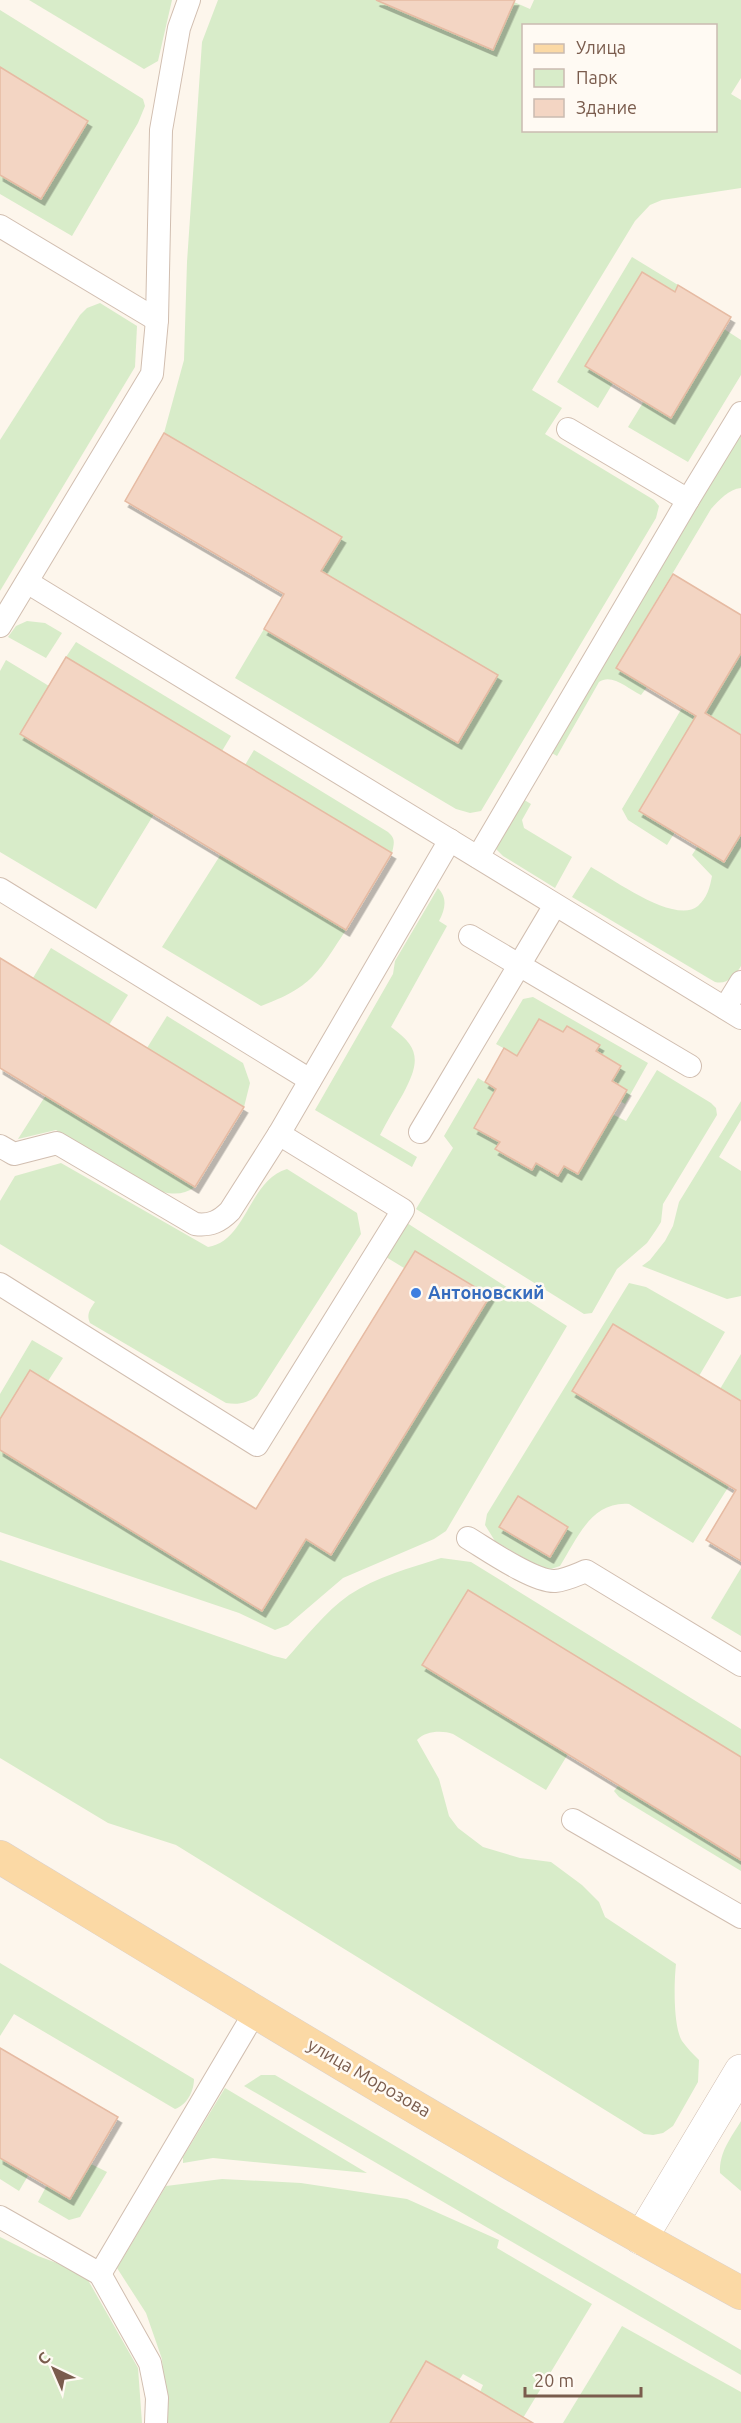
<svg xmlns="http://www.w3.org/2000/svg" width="741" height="2423" viewBox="0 0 741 2423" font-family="Ubuntu,sans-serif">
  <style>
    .green { fill: #d8ecc9; fill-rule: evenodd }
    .building { fill: #f3d5c3; stroke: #e6bba3; stroke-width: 1.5; filter: url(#shadow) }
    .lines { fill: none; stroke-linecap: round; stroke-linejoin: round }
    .lane-casing { stroke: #d1beb0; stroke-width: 24 }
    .street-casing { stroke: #d1beb0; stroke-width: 34 }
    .primary-casing { stroke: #dad1cd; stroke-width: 34 }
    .lane { stroke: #fff; stroke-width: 22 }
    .street { stroke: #fff; stroke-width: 33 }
    .primary { stroke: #fbd9a5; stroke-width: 33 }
    .shop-dot { fill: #3f7fe0; stroke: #fffaf3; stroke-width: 2 }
    .labels { text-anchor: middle; stroke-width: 5; stroke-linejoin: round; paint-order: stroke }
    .shop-label { font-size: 18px; font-weight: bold; fill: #366cbe; stroke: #fffaf3; text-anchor: start }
    .street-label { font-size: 18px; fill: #7a5c4d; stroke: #fffaf3 }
  </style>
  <defs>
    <filter id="shadow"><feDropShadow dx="3.5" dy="6" stdDeviation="0" flood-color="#0004"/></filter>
  </defs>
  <rect width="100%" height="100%" fill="#fdf6ec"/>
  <g class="green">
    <path d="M29,0h143l-14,61 -14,8z"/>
    <path d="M218,0h158l117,50 21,-48 16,7 4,-9h207v78l-10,16 10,6v88l-79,12 -12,5 -15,16 -103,169 30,18 -17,26 109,66 5,6 -3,12 -175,293 -11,2 -14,-4 -221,-131 29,-49 194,114 40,-68 -177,-104 20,-34 -177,-104 20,-73 3,-98 15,-220zM524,26h192v104h-192z"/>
    <path d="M0,10l143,89 2,7 -7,17 -66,113 -72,-42v-19l41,24 47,-78 -88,-54z"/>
    <path d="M632,257l46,28 -3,7 -33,-20 -57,94 28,17 -15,25 -41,-26z"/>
    <path d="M100,303l37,23 -2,41 -135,224v-151l80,-125 7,-7z"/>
    <path d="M724,329l17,11v35l-53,87 -60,-35 16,-26 27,16z"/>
    <path d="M741,430v58c-12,1 -22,12 -30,21l-95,159 31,19 -6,8c-13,-6 -29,-22 -42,-13l-42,74 -7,-4z"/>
    <path d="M27,621l18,2 17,10 -16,25 -38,-21 8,-11z"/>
    <path d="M76,642l155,94 -9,15 -156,-94z"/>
    <path d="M741,653v82l-40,-15z"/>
    <path d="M6,660l43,26 -29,48 134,80 -58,95 -96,-57v-181z"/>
    <path d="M682,708l14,8 -57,94 36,22 -8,13 -39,-25 -6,-11z"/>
    <path d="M254,750l134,82c8,7 6,11 4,21l-147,-88z"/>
    <path d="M521,798l10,6 -9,16 2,8 48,29 -17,31 -52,-32 -8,-8z"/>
    <path d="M741,834v132c-6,10 -14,19 -26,16l-143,-85 19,-30c22,12 84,58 107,39 9,-8 12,-19 14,-30l-20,-21 6,-9 27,16z"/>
    <path d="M221,854l125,76c-29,44 -34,57 -85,76l-99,-59z"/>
    <path d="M438,888c10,11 7,21 1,33l8,5 -56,101c31,22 28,36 12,67 -8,14 -16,27 -23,41l37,22 -5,10 -97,-57 78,-136 2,-13z"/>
    <path d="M51,948l77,47 -19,30 -76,-47z"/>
    <path d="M533,997l115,66 -23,41 -5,-3 6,-12 -14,-8 9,-15 -25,-15 4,-6 -33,-19 -4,6 -24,-13 -16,27 2,14 -29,-16 27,-45z"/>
    <path d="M167,1016l76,47 7,20 -6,24 -97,-59z"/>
    <path d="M657,1070l54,33 5,5 1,7 -54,89 -2,18 -5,8 -9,13 -30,26 -25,44 -8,1 -168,-105 37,-61 -9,-12 34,-58 18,11 -22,39 26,14 -4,7 36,21 4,-7 28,3 13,8 35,-60 14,7z"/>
    <path d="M46,1095l149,92c-10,7 -20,8 -32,5l-107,-62 -38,9z"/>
    <path d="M741,1101v19l-22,37 22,14v125l-14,3 -85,-33 8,-6 15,-19 8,-15 6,-24z"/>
    <path d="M61,1163l147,84c39,-6 40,-66 79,-78l70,44 4,21 -104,162c-10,7 -18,9 -31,7l-136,-80c-4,-8 0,-14 5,-21l-95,-58v-43l15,-25z"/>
    <path d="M407,1223l160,103 -121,205 -12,8 -91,39 -55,47 -13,5 -36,-17 -239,-81v-82l262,161 44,-72 26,16 157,-258 -74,-46 -11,17 -18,-11z"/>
    <path d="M629,1283l17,4 79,45 -26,44 -86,-52 -40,67 156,95 -36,57 -64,-39c-38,-3 -52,35 -69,62l-9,3 -10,-1 -46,-27 -10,-16 2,-11z"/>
    <path d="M32,1340l31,18 -15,23 -18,-10 -30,48v-25z"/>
    <path d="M741,1354v47l-21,-12z"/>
    <path d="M441,1558l30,4 270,167v28l-273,-167 -46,74 146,90 -22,36 -93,-56c-11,-4 -28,-3 -36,6l22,39 10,37 9,12 25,19 37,11 31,4 31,23 17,17 6,15 71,47c-2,18 -3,62 6,77 5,7 11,13 17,19l-1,22 -25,44 -10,7 -10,2 -9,-1 -468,-289 -68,-22 -108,-65v-198l274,96 12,3c20,-22 39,-47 63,-64 27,-18 61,-27 92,-37z"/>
    <path d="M741,1568v68l-30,-18z"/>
    <path d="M619,1785l122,75v11l-122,-74 -5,-6z"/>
    <path d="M0,1963l194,116c0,12 -7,26 -19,30l-161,-95 -14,22z"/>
    <path d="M261,2075h14l466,275v25l-497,-289z"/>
    <path d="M225,2088l142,85 -154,-15 -30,5v-6z"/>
    <path d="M741,2121v70l-21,-18c-1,-21 11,-35 21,-52z"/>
    <path d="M0,2158l29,16 -10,17 -19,-12z"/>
    <path d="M91,2164l16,8 -27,45 -11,3 -31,-18 9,-17 23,13z"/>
    <path d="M222,2179l79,4 106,16 92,41 -2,8 95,56 -72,119 -40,-31 3,-7 -20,-11 -4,6 -33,-19 -36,62h-224l-4,-64 -16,-46 -29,-45 49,-82z"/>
    <path d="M0,2237l38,19 46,17 54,95 4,55h-142z"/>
    <path d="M622,2326l119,66v31h-178z"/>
  </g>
  <g class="building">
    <path d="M376,0h139l-22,50z"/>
    <path d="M0,67l88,54 -47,78 -41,-24z"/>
    <path d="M642,272l33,20 3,-7 53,32 -60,101 -86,-52z"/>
    <path d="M164,433l178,104 -21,34 177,104 -40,68 -194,-114 20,-35 -159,-93z"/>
    <path d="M673,574l68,41v38l-36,60 36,22v99l-17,28 -85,-51 57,-95 -80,-48z"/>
    <path d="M66,657l326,196 -46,77 -326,-196z"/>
    <path d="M0,958l244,149 -49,80 -195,-119z"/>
    <path d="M539,1019l24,13 4,-6 33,19 -4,6 25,15 -9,15 15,9 -49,84 -14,-8 -6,10 -22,-13 -4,7 -37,-21 5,-7 -26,-14 22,-39 -11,-7 19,-34 13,8z"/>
    <path d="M415,1251l75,45 -159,259 -25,-16 -44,72 -262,-161v-31l30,-49 226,139z"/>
    <path d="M613,1324l128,77v160l-35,-21 30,-50 -164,-99z"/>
    <path d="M518,1496l50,31 -18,30 -51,-30z"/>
    <path d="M468,1590l273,167v103l-319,-195z"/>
    <path d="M0,2048l118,69 -48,82 -70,-41z"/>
    <path d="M426,2361l46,26 61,36h-143z"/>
  </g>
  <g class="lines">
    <g class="lane-casing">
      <g id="lane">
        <path d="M0,226l157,94"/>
        <path d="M568,429l120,71 53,-87"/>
        <path d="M27,582l714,436"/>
        <path d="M0,626l152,-252 5,-54 4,-190 18,-102 10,-28"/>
        <path d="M478,857l210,-357"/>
        <path d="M0,889l310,191"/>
        <path d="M470,936l220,130"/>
        <path d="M725,1008l16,-26"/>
        <path d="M420,1132l135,-227"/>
        <path d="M0,1146l14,8 43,-11 138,81c16,2 25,-3 35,-13l49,-77 171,-294"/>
        <path d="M0,1284l257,161 146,-235 -124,-76"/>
        <path d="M468,1538c20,12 66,44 87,43 11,-1 21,-6 31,-10l155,94"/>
        <path d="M573,1820l168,97"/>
        <path d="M0,2217l100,57 50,89 7,35 -1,25"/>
        <path d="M100,2274l155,-262"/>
      </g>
    </g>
    <g class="street-casing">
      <path id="street" d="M641,2238l100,-167"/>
    </g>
    <g class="primary-casing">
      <path id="primary" d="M0,1857c245,149 490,299 741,436"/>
    </g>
    <use href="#lane" class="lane"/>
    <use href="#street" class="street"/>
    <use href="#primary" class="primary"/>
  </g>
  <circle class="shop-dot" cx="416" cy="1293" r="6"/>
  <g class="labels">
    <g class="shop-label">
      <text x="428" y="1299">Антоновский</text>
    </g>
    <g class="street-label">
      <text transform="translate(369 2078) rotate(30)" y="6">улица Морозова</text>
    </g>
  </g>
  <rect x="522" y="24" width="195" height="108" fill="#fffaf3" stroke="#cabbb1" stroke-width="1.5"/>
  <rect x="534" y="44" width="30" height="9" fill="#fbd9a5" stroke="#cabbb1" stroke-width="1.5"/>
  <text x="576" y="54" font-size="18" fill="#7a5c4d">Улица</text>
  <rect x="534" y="69" width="30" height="18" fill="#d8ecc9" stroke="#cabbb1" stroke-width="1.5"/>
  <text x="576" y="84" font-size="18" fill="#7a5c4d">Парк</text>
  <rect x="534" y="99" width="30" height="18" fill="#f3d5c3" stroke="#cabbb1" stroke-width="1.5"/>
  <text x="576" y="114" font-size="18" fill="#7a5c4d">Здание</text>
  <g transform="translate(54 2369) rotate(316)" stroke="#fffaf3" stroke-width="4.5" paint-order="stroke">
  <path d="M0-4.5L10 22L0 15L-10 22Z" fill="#7a5c4d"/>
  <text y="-9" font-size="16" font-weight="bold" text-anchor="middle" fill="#7a5c4d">С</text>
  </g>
  <path d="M525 2387v9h116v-9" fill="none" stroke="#7a5c4d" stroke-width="3"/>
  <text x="534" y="2387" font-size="18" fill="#7a5c4d" stroke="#fffaf3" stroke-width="4.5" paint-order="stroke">20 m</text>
</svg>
